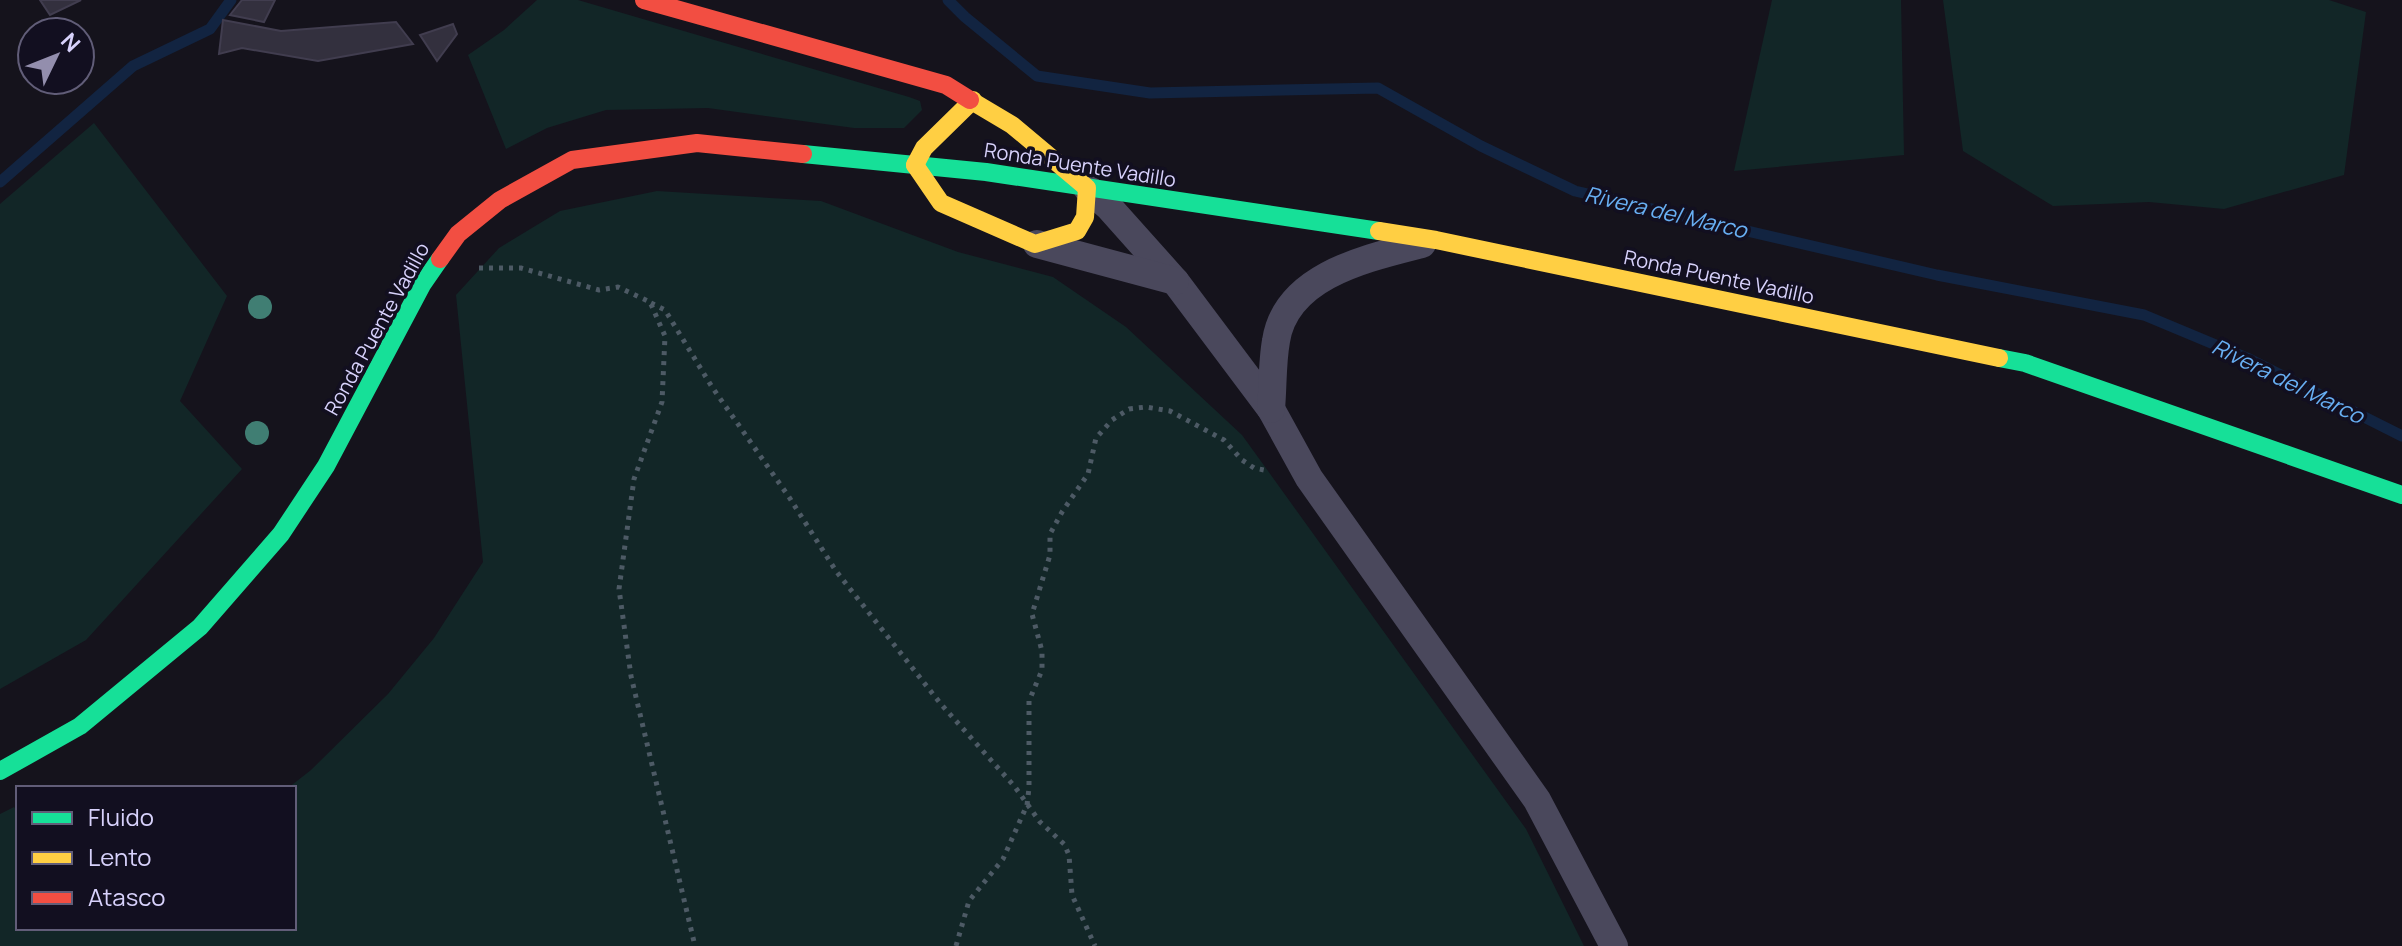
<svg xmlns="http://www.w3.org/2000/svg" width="2402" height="946" viewBox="0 0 2402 946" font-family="Manrope,sans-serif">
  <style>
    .green { fill: #122627 }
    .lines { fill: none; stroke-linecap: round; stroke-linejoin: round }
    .stream { stroke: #122441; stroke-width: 11 }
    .building { fill: #33303e; stroke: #413d4f; stroke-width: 2 }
    .path { stroke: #4d5a65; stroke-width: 5; stroke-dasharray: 4 6; stroke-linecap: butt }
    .street { stroke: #4a485c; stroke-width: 28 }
    .fast { stroke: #16e098; stroke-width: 18 }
    .slow { stroke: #ffcf43; stroke-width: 18 }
    .jam { stroke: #f24e42; stroke-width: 18 }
    .tree { fill: #407e73 }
    .labels { text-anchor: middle; stroke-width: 7; stroke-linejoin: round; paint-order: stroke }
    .street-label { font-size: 20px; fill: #d7d1fb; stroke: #120f20 }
    .water-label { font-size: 22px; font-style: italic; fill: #68aff3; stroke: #120f20 }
  </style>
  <rect width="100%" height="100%" fill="#15131c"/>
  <g class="green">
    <path d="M537,0h41l331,97 11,4 2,9 -18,18h-50l-146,-20 -102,2 -59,18 -41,21 -38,-94 36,-25z"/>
    <path d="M1772,0h129l3,155 -170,16z"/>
    <path d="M1943,0h386l37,12 -22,163 -120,34 -75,-7 -96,4 -90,-55z"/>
    <path d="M94,123l133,173 -47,105 62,68 -156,171 -86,49v-485z"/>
    <path d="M657,191l164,10 137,51 95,25 73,50 116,108 284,394 58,117h-1584v-132l14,-7 4,5v116h276v-140h-6l23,-18 77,-76 46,-56 49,-76 -27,-267 43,-47 61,-37z"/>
  </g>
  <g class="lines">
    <g class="stream">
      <path d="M948,0l17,17 72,59 113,17 228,-5 103,58 94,45 362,84 207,40 103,43 155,78"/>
      <path d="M0,182l133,-116 77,-37 21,-29"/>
    </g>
  </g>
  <g class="building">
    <path d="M40,0h41l-31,15z"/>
    <path d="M242,0h33l-11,22 -34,-7z"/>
    <path d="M223,20l58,11 115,-9 17,22 -95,17 -76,-13 -23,6z"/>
    <path d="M453,24l4,10 -20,27 -17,-26z"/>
  </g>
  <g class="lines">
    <g class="path">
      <path d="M479,268h42l78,22 19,-3 32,15 15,34 -3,66 -28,77 -15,110 12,87 64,270"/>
      <path d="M651,303l14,7 47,77 77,110 47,74 104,132 75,84 25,35 24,22 5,11 3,40 23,51"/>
      <path d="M956,946l13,-45 34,-42 24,-54 2,-17v-87l13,-31v-19l-10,-37 18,-59v-21l12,-22 26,-38 8,-36 16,-18 17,-11 17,-2 24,4 54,29 18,20 12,8 15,3"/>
    </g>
    <g class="street">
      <path d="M1087,188l21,18 67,75 96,128 38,69 228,322 77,146"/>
      <path d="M1037,244l138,37"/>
      <path d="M1271,409c2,-22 1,-46 5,-68 10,-66 92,-83 146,-97"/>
    </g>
    <g class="fast">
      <path d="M803,154l183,18 393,59"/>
      <path d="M1999,358l26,5 377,132"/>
      <path d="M0,771l80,-45 120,-99 81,-93 45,-68 96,-181 18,-26"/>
    </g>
    <g class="slow">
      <path d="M970,100l42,25 74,62"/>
      <path d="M915,165l26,38 94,41 42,-13 8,-14 2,-29"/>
      <path d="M915,165l9,-17 49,-48"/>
      <path d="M1379,231l57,9 563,118"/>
    </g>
    <g class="jam">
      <path d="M644,0l302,85 24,15"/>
      <path d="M440,259l18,-25 42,-34 72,-40 125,-17 106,11"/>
    </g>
  </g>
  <g class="tree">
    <circle cx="260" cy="307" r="12"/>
    <circle cx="257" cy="433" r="12"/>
  </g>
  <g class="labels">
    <g class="street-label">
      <text transform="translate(1080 165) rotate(9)" y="7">Ronda Puente Vadillo</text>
      <text transform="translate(1719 277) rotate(12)" y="7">Ronda Puente Vadillo</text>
      <text transform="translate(377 329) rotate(-61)" y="7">Ronda Puente Vadillo</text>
    </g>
    <g class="water-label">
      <text transform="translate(1666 212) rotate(13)" y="8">Rivera del Marco</text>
      <text transform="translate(2288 381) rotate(26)" y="8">Rivera del Marco</text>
    </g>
  </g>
  <rect x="16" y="786" width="280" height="144" fill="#120f20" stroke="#615d78" stroke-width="2"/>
  <rect x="32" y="812" width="40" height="12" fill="#16e098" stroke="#615d78" stroke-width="2"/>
  <text x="88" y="826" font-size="24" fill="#d7d1fb">Fluido</text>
  <rect x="32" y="852" width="40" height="12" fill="#ffcf43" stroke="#615d78" stroke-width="2"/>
  <text x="88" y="866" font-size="24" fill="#d7d1fb">Lento</text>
  <rect x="32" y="892" width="40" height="12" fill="#f24e42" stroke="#615d78" stroke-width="2"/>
  <text x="88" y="906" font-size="24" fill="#d7d1fb">Atasco</text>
  <g transform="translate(56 56) rotate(47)"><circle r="38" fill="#120f20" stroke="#615d78" stroke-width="2"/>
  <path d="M0-6L14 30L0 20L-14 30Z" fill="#938ead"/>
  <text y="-12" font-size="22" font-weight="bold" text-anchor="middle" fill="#d7d1fb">N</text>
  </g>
</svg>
